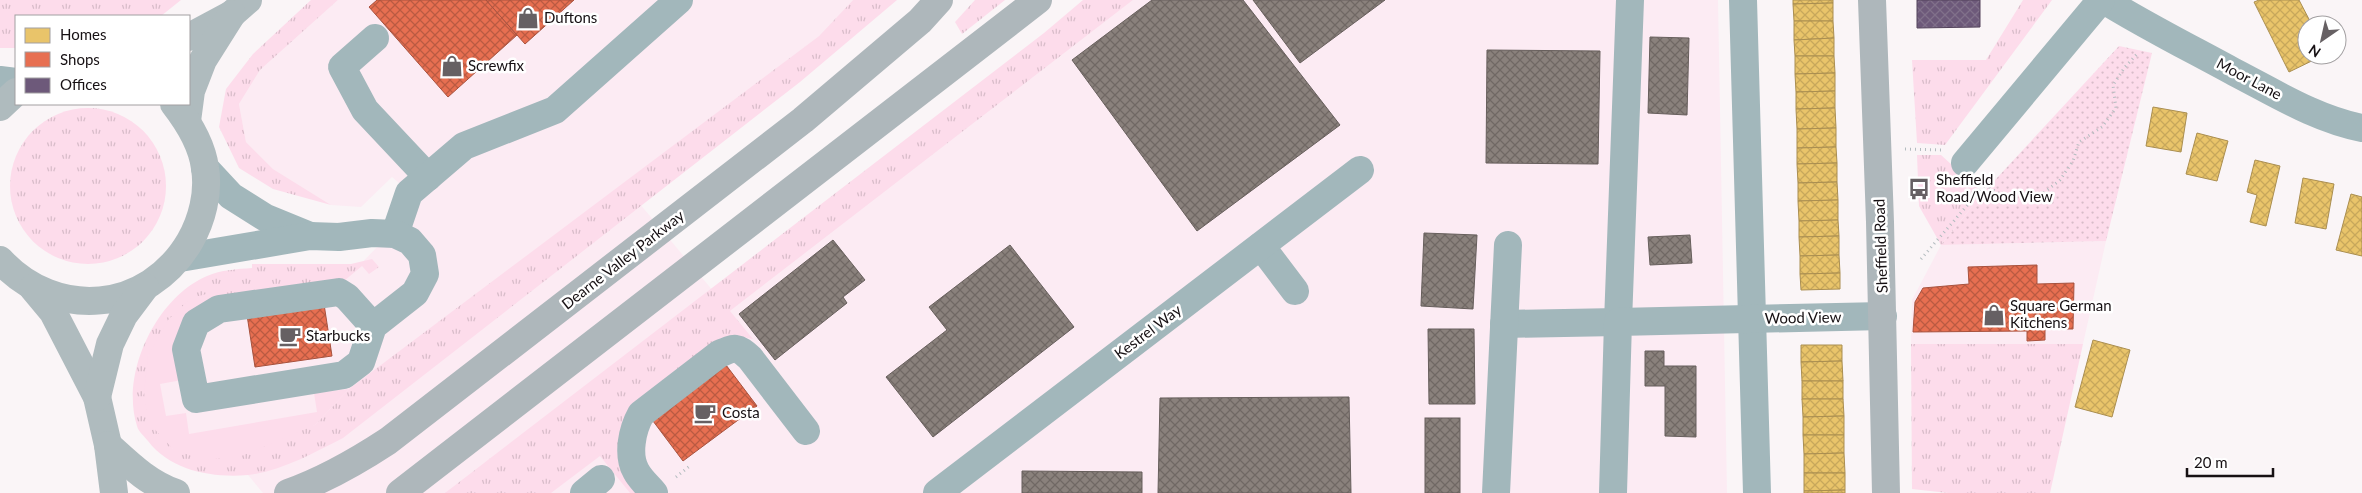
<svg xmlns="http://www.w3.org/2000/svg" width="2362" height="493" viewBox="0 0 2362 493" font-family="Lato,sans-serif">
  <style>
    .built { fill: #fcebf3 }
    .grass { fill: url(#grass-tufts) }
    .park { fill: url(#park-dots) }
    .garden { fill: #fddceb }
    .homes { fill: url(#homes-cross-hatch); stroke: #aa8e50 }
    .shops { fill: url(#shops-cross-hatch); stroke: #a8523e }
    .offices { fill: url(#offices-cross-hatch); stroke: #53435b }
    .industry { fill: url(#industry-cross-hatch); stroke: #675f5c }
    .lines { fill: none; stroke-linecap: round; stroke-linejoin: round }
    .path { stroke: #b3bcbf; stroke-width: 3; stroke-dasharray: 1 4; stroke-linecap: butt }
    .minor { stroke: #a2b7bb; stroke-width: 28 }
    .major { stroke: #afbbbe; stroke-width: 28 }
    .highway { stroke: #aeb7bb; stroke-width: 28 }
    .labels { text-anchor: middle; stroke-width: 5; stroke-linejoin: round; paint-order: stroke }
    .poi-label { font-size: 15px; fill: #161013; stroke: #fff; text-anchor: start }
    .street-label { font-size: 15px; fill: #161013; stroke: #fff }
  </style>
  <defs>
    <pattern id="grass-tufts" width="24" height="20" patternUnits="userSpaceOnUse" patternTransform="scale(1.25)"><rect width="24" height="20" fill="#fddceb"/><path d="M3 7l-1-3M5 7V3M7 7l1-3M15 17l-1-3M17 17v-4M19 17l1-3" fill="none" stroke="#d8bcc9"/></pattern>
    <pattern id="park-dots" width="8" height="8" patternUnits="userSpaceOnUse" patternTransform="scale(1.25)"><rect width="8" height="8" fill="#fddceb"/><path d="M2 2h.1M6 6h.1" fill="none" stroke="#d8bcc9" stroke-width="1.8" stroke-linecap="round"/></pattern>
    <pattern id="homes-cross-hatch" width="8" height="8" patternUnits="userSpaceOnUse" patternTransform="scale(1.25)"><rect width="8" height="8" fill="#e9c46a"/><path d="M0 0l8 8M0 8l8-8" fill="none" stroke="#c7a75b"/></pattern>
    <pattern id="shops-cross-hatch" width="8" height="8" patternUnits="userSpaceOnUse" patternTransform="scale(1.25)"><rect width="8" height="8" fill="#e76f51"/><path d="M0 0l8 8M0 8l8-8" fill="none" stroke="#ba5a42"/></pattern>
    <pattern id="offices-cross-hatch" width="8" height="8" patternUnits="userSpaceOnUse" patternTransform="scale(1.25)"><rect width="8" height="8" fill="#6d597a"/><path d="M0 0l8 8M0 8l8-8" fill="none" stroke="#80708a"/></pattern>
    <pattern id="industry-cross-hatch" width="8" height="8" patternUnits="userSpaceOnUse" patternTransform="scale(1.25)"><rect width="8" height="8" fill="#8a817c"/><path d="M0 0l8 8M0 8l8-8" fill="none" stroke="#706864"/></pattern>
  </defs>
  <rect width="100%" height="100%" fill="#faf5f7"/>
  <g class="built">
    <path d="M338,0h515l-34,36 -196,148 107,127 403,-311h585l9,493h-1464l-15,-18 -75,-38 -21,-31 5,-52 38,-52 149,-21 77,-79 -29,-25 -31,30 -30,-2 -58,-36 -27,-27 -7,-38 21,-34z"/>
    <path d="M2106,241l-23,103h-172l1,-44 29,-55z"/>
  </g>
  <g class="grass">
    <path d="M0,0h181l-20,16h-145v32h-16z"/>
    <path d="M311,0h27l-78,70 -21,34 7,38 27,27 58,36 -58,-16 -34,-21 -20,-41 7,-38 27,-35z"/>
    <path d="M853,0h44l-97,82 -457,356c-30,15 -61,33 -95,37 -36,3 -77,-4 -100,-34 -3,-4 -10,-10 -11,-15 -17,-53 20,-129 70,-150 14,-6 30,-7 45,-8v-4h99l21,-5 7,8 -10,7 -7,-8 -18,15 -117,14 -79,61 25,93 142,-24 34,-36 470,-353z"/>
    <path d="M975,0h30l-43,34 -7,-12z"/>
    <path d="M1083,0h50l-403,311 23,28 -10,-2 -113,75 11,81h-11l-30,-37 -49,37h-106l599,-460z"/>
    <path d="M2023,0h29l-107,145 -28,-2 -5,-83h74z"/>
    <circle cx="88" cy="186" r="78"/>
    <path d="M1917,155h24l42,38 -42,52 -22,-39z"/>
    <path d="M1911,344h172l-33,149h-102l-36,-4z"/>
  </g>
  <path class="park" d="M2119,46l33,7 -46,188 -165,4 42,-52z"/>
  <path class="garden" d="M214,292l13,3 -45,85 -22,4 6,32 20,-3 3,21 128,-22 -3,-19 35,-4 -34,36 -76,32 -37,3 -29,-11 -25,-27 -4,-30 4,-36 20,-36 23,-22z"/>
  <g class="homes">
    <path d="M1793,0h40v3l-40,1z"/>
    <path d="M2259,0h40l13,25h-5v30h17l-35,17 -35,-70z"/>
    <path d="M1833,3v18h-39l-1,-17z"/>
    <path d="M1794,21h39l1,17 -40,2z"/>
    <path d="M1834,38v18h-39l-1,-16z"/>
    <path d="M1795,56h39l1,17 -40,1z"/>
    <path d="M1835,73v18l-39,1 -1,-18z"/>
    <path d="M1835,91v17l-39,1v-17z"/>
    <path d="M2153,107l34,6 -6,39 -35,-6z"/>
    <path d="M1835,108l1,20 -39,1 -1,-20z"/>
    <path d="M1836,128v19l-39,1v-19z"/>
    <path d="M2197,133l31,8 -11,40 -31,-7z"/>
    <path d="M1836,147l1,16 -40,1v-16z"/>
    <path d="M2255,160l25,6 -14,60 -16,-4 7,-27 -10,-3z"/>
    <path d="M1837,163v19l-39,1 -1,-19z"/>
    <path d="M2303,178l31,6 -8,45 -31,-6z"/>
    <path d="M1837,182l1,18 -40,1v-18z"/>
    <path d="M2351,194l11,3v59l-26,-6z"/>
    <path d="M1838,200v20l-39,1 -1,-20z"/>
    <path d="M1838,220l1,16 -40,1v-16z"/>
    <path d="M1839,236v19l-39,1 -1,-19z"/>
    <path d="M1839,255l1,18 -40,1v-18z"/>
    <path d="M1840,273v16l-39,1 -1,-16z"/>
    <path d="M2093,340l37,10 -18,67 -37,-10z"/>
    <path d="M1801,345h41v16l-41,1z"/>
    <path d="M1842,361l1,20h-41l-1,-19z"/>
    <rect x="1802" y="381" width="41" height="18"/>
    <path d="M1802,399h41l1,17 -41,1z"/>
    <path d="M1844,416v19h-41v-18z"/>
    <path d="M1803,435h41v18l-40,1z"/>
    <path d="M1844,453l1,20h-41v-19z"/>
    <path d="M1804,473h41v17l-41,1z"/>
    <path d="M1845,490v3h-41v-2z"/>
  </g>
  <g class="shops">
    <path d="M377,0h109l31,35 -69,62 -79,-90z"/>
    <path d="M486,0h88l-49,44z"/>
    <path d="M2037,265v19l37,-1 -1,46h-28v11l-18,1v-10l-114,1 2,-30 8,-14 46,-4 -1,-17z"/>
    <path d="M324,304l8,52 -77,11 -8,-52z"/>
    <path d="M726,365l31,41 -74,55 -30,-40z"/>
  </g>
  <path class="offices" d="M1917,0h63v27l-63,1z"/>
  <g class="industry">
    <path d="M1152,0h91l97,125 -143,106 -125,-171z"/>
    <path d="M1253,0h132l-85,63z"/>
    <path d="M1650,37l39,1 -2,77 -39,-2z"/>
    <path d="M1487,50l113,1 -2,113 -112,-1z"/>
    <path d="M1424,233l53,2 -4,74 -52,-3z"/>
    <path d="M1690,235l2,28 -42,2 -2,-28z"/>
    <path d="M833,240l32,40 -22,17 4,6 -72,57 -36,-46z"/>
    <path d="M1010,245l64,82 -141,110 -47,-60 61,-47 -18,-23z"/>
    <path d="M1428,329h46l1,75h-46z"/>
    <path d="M1645,351h19v15h32v71l-31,-1v-50h-20z"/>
    <path d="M1349,397l2,96h-193l2,-95z"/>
    <rect x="1425" y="418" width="35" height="75"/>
    <path d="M1022,471l120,1v21h-120z"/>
  </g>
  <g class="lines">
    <g class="path">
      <path d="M1905,149l36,1"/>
      <path d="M1985,185l22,13 28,2 25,-20 13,-19 6,-19 23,-15 14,-19 -3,-23 12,-18 13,-14"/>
      <path d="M1921,259l63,-73"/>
      <path d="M676,477l15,-12"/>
    </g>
    <g class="minor">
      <path d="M1743,0l14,493"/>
      <path d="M2104,0c42,26 86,48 130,72 41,21 82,47 128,56"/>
      <path d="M375,38l-33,29 23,43 63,67"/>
      <path d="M0,80l16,2"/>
      <path d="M1965,163l136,-163"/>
      <path d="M205,168l26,28 35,22 44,18"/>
      <path d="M395,234l14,-41 55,-47 91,-36 124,-110"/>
      <path d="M1261,246l34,45"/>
      <path d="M180,258l130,-22 29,1 33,-4 23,1 15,7 12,14 3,19 -10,19 -42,33 -12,36 -17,13 -148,24 -10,-50 10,-26 23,-14 120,-17 8,5 26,29"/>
      <path d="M1504,324l114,-2 12,-322"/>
      <path d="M584,493l17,-14"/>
      <path d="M654,493c-6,-7 -14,-14 -18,-22 -9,-16 -4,-41 5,-57l78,-60c16,-7 18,-8 31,4l56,73"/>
      <path d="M937,493l423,-323"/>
      <path d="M1496,493l12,-248"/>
      <path d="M1613,493l5,-171 265,-6"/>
    </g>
    <g class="major">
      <path d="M189,37l43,-23 16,-14"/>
      <path d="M0,107l16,-15"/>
      <path d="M187,121l4,-30 12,-31 29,-46"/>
      <path d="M0,260c56,61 148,53 190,-19 12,-21 19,-48 15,-73 -3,-24 -17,-46 -31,-64"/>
      <path d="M33,288l20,24 44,85 11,48 6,48"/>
      <path d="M97,397l13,-53 14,-29 21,-28"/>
      <path d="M108,445c22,20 40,38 68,48"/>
    </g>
    <g class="highway">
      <path d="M1872,0l8,222 6,271"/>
      <path d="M288,493c37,-13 68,-31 100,-52l415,-321 117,-99 19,-21"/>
      <path d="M400,493l638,-493"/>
    </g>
  </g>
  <defs>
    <g id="shop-bare" transform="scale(1.725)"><path d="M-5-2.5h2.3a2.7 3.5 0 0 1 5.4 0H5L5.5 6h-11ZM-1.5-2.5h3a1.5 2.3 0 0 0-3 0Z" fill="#666063" stroke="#fff" stroke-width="2.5" paint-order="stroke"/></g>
    <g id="bus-bare" transform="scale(1.725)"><path d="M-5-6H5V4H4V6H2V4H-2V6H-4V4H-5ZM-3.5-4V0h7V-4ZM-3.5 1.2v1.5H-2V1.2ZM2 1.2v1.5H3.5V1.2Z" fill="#666063" stroke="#fff" stroke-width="2.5" paint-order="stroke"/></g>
    <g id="cafe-bare" transform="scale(1.725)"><path d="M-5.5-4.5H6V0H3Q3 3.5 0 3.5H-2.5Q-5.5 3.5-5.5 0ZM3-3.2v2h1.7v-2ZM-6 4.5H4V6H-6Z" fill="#666063" stroke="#fff" stroke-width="2.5" paint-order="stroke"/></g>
  </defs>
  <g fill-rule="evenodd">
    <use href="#shop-bare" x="528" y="18"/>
    <use href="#shop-bare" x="452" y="66"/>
    <use href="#bus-bare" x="1919" y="189"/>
    <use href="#shop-bare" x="1994" y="315"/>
    <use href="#cafe-bare" x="290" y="336"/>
    <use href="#cafe-bare" x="705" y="413"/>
  </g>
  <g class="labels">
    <g class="poi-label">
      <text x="544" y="23">Duftons</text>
      <text x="468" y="71">Screwfix</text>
      <text x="1936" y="185">Sheffield<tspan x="1936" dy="17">Road/Wood View</tspan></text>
      <text x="2010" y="311">Square German<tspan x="2010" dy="17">Kitchens</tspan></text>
      <text x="306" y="341">Starbucks</text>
      <text x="722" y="418">Costa</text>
    </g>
    <g class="street-label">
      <text transform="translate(2249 79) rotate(28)" y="5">Moor Lane</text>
      <text transform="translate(1881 246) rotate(-92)" y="5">Sheffield Road</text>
      <text transform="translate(623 260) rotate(-38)" y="5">Dearne Valley Parkway</text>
      <text transform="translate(1803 318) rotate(-1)" y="5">Wood View</text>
      <text transform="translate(1148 332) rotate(-37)" y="5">Kestrel Way</text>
    </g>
  </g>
  <rect x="15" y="15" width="175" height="90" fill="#ffffff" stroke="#a29fa1"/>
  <rect x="25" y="28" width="25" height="15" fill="#e9c46a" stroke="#a29fa1"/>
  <text x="60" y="40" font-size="15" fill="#161013">Homes</text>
  <rect x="25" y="52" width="25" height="15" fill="#e76f51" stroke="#a29fa1"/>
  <text x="60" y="65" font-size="15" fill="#161013">Shops</text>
  <rect x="25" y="78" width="25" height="15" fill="#6d597a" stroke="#a29fa1"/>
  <text x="60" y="90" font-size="15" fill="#161013">Offices</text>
  <g transform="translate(2322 40) rotate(214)"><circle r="24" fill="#ffffff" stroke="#a29fa1"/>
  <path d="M0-4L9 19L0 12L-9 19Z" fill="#666063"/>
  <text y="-8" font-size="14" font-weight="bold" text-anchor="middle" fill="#161013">N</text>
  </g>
  <path d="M2187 468v8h86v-8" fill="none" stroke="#161013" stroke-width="2.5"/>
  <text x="2194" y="468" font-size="15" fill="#161013" stroke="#ffffff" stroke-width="4" paint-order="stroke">20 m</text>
</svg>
